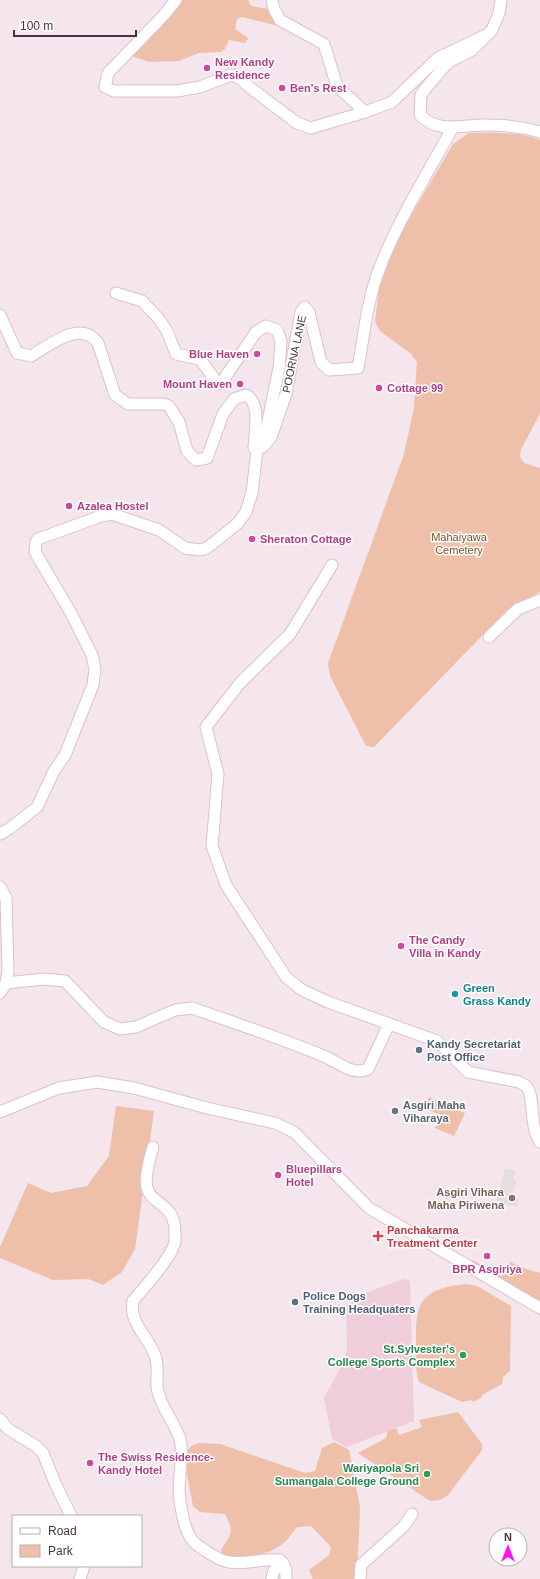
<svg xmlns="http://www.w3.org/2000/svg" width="540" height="1579" viewBox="0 0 540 1579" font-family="Helvetica,sans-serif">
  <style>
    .education { fill: #efcddb }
    .green { fill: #eec0a9 }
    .parking { fill: #e5dee1 }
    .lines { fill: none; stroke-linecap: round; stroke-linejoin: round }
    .minor-casing { stroke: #dcc1cd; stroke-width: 13 }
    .minor { stroke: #fff; stroke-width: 11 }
    .hotel-dot { fill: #d1479c; stroke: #fff; stroke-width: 1.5 }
    .culture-dot { fill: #0f9aa8; stroke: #fff; stroke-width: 1.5 }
    .service-dot { fill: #5c6f8a; stroke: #fff; stroke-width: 1.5 }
    .worship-dot { fill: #6b7280; stroke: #fff; stroke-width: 1.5 }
    .education-dot { fill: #8d6e63; stroke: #fff; stroke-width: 1.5 }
    .health-dot { fill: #e0444e; stroke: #fff; stroke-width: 1.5 }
    .leisure-dot { fill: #2e9e5b; stroke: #fff; stroke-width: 1.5 }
    .labels { text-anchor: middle; stroke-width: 3; stroke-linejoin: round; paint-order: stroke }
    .hotel-label { font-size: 11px; font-weight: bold; fill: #b23c85; stroke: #fff; text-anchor: start }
    .street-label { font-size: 11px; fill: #48343e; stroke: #fff }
    .park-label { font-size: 11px; fill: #805120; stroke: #fff }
    .culture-label { font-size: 11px; font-weight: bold; fill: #0d838f; stroke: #fff; text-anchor: start }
    .service-label { font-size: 11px; font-weight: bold; fill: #4e5e75; stroke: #fff; text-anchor: start }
    .worship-label { font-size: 11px; font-weight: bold; fill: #5b616d; stroke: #fff; text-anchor: start }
    .education-label { font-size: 11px; font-weight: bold; fill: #785e54; stroke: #fff; text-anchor: end }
    .health-label { font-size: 11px; font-weight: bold; fill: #be3a42; stroke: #fff; text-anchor: start }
    .leisure-label { font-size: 11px; font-weight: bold; fill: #27864d; stroke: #fff; text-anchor: end }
  </style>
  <rect width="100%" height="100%" fill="#f5e5ec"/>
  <path class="education" d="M403,1279l7,2 4,140 -67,26 -15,-8 -8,-41 21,-39 2,-11 -1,-42 14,-11z"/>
  <g class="green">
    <path d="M179,0h69l3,6 17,3 19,19 -45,-11 -5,2 -2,10 13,9 -3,5 -16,-3 -4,9 -4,3 -22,1 -20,8 -30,1 -20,-7z"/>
    <path d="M469,133c25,0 48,-2 71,7v274l-19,35 -1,8 4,6 16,5v124l-31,16 -135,139 -8,-1 -36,-70 -2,-13 76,-209 10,-46 3,-46 -7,-9 -30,-22 -5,-10 4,-31 12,-34 14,-30 48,-82z"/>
    <path d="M429,1097l36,16 -11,23 -19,-8 6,-13 -17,-7z"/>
    <path d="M116,1106l38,5 -19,138 -13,23 -19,13 -15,-6 -35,1 -53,-22v-11l28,-64 23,10 36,-7 22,-30z"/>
    <path d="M473,1260l28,16 9,-14 16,7 14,4v31l-70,-38z"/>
    <path d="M466,1284l11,2 34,20 -1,65 -7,6 -1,7 -20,11v2l-9,5 -1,-2 -10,2 -43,-20c-4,-12 -3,-25 -3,-37 -1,-44 5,-56 50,-61z"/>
    <path d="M458,1412l24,32v6l-34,45 -8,5 -10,1 -72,-48 28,-15 2,-7 8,-3 3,7 23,-8 -3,-7z"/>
    <path d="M334,1442l15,8 11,57 -3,72h-44l-4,-9 20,-15 2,-8 -20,-21 -14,1c-5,6 -10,14 -16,18 -18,13 -38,11 -58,11l-2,-6c11,-18 13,-17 4,-36l-25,-2 -7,-6 -8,-41v-11l6,-8 8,-3 21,1 85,29 10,-2 7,-23z"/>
  </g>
  <path class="parking" d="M505,1168l10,3 -2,8 4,2 -5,16 7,2 -2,8 -21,-5z"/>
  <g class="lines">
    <g class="minor-casing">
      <g id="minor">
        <path d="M176,0l-12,15 -56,58 -3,14 9,4h63l23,-4 31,-12 10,4 7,7 49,37 14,5 54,-16 27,-10 46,-44 48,-23"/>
        <path d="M272,0l2,9 6,11 44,24 13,42 28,26"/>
        <path d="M501,0l-2,13 -7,17 -20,20 -20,10 -9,8 -17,20 -5,7 -1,20c20,20 43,9 68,10 18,0 35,2 52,7"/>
        <path d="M116,293l26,8 17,18 8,12 9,23 24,5 18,25 3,-1 35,-51 10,-6 11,4 4,11 -2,27 -15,72"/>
        <path d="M0,315l17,38 14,3c19,-11 49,-37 67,-13l17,52 13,9h35l6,2 10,16 8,29 9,9 11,-2 16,-44 11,-15 12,-4c15,7 9,39 8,53l3,2 7,-4 7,-9 15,-43 15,-82 4,-5 4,5 12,50 8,8 29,-2c6,-33 9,-68 22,-101 19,-49 48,-94 73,-140"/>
        <path d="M332,565l-42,69 -50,49 -34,44 12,47 -6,72 14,39 60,92 16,13 26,12 109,39 31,31 51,10c2,1 6,3 8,5 8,12 2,38 13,55"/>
        <path d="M489,637l29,-28 22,-9"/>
        <path d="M0,834l9,-5 28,-22 17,-36 11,-16 28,-70 2,-16 -3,-14 -21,-42 -36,-61 1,-10 2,-3 63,-23 11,-2 47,16 26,18 15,2 7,-2 30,-24 9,-12 6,-19 5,-43"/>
        <path d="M0,887l6,11 2,73 -2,12 -6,10"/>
        <path d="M6,983l38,-4 21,2 39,41 16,7 16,-2 39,-17 17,-2c45,16 90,30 134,49 13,6 27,19 42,12l21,-45"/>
        <path d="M0,1112l59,-24 38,-6 37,6 73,20 68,15 19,9 75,76 171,100"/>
        <path d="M153,1147c-3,10 -9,31 -6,41 5,18 28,14 28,45 0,3 1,8 -1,12 -6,17 -29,41 -41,56 -5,23 18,37 23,58 3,11 -1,23 2,33 4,17 17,31 22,47 4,16 -1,35 -1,52 1,13 5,42 15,51 3,4 8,6 12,9 6,4 12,8 19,10 16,5 37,-3 55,-1 6,5 6,11 6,19"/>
        <path d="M0,1419l8,10 28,17 7,7 12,30 16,33"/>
        <path d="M80,1579l4,-13"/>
        <path d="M272,1579c1,-9 4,-12 11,-16"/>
        <path d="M360,1579l1,-14 43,-39 8,-12"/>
      </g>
    </g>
    <use href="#minor" class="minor"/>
  </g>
  <g class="hotel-dot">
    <circle cx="207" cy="68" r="4"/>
    <circle cx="282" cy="88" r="4"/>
    <circle cx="257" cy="354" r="4"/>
    <circle cx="240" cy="384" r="4"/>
    <circle cx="379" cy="388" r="4"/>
    <circle cx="69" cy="506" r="4"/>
    <circle cx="252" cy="539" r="4"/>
    <circle cx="401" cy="946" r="4"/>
    <circle cx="278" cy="1175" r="4"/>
    <circle cx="487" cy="1256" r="4"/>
    <circle cx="90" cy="1463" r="4"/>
  </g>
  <circle class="culture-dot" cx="455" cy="994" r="4"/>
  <g class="service-dot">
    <circle cx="419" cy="1050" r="4"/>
    <circle cx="295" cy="1302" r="4"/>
  </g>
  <circle class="worship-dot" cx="395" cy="1111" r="4"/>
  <circle class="education-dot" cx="512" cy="1198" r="4"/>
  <path class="health-dot" d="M376 1230h4v4h4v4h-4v4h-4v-4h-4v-4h4z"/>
  <g class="leisure-dot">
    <circle cx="463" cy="1355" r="4"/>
    <circle cx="427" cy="1474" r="4"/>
  </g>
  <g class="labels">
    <g class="hotel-label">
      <text x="215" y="66">New Kandy<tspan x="215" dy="13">Residence</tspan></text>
      <text x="290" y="92">Ben's Rest</text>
      <text x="249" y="358" text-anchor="end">Blue Haven</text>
      <text x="232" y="388" text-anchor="end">Mount Haven</text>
      <text x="387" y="392">Cottage 99</text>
      <text x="77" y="510">Azalea Hostel</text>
      <text x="260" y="543">Sheraton Cottage</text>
      <text x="409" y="944">The Candy<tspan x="409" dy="13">Villa in Kandy</tspan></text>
      <text x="286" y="1173">Bluepillars<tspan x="286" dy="13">Hotel</tspan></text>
      <text x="487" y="1273" text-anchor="middle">BPR Asgiriya</text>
      <text x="98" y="1461">The Swiss Residence-<tspan x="98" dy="13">Kandy Hotel</tspan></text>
    </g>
    <g class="street-label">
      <text transform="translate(294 354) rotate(-78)" y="4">POORNA LANE</text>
    </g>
    <g class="park-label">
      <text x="459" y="541">Mahaiyawa<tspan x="459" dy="13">Cemetery</tspan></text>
    </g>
    <g class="culture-label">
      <text x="463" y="992">Green<tspan x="463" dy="13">Grass Kandy</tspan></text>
    </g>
    <g class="service-label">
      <text x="427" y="1048">Kandy Secretariat<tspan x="427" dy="13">Post Office</tspan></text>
      <text x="303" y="1300">Police Dogs<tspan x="303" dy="13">Training Headquaters</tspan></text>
    </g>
    <g class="worship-label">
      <text x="403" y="1109">Asgiri Maha<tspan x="403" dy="13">Viharaya</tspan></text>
    </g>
    <g class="education-label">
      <text x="504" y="1196">Asgiri Vihara<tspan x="504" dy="13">Maha Piriwena</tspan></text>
    </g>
    <g class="health-label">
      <text x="387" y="1234">Panchakarma<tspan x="387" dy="13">Treatment Center</tspan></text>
    </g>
    <g class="leisure-label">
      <text x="455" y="1353">St.Sylvester's<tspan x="455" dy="13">College Sports Complex</tspan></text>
      <text x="419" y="1472">Wariyapola Sri<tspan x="419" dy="13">Sumangala College Ground</tspan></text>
    </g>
  </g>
  <rect x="12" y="1515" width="130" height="52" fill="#ffffff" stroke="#b6aeb2"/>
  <rect x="20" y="1528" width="20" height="6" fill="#ffffff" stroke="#b6aeb2"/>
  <text x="48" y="1535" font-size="12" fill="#48343e">Road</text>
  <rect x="20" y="1545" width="20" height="12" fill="#eec0a9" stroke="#b6aeb2"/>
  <text x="48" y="1555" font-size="12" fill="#48343e">Park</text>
  <g transform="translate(508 1547)"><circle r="19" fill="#ffffff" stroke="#b6aeb2"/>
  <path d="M0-3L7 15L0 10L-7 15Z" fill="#ff12f7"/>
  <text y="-6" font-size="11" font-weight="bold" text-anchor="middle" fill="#48343e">N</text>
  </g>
  <path d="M14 30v6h122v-6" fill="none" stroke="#48343e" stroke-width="2"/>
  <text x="20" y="30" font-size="12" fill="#48343e" stroke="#ffffff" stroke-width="3" paint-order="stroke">100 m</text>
</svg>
